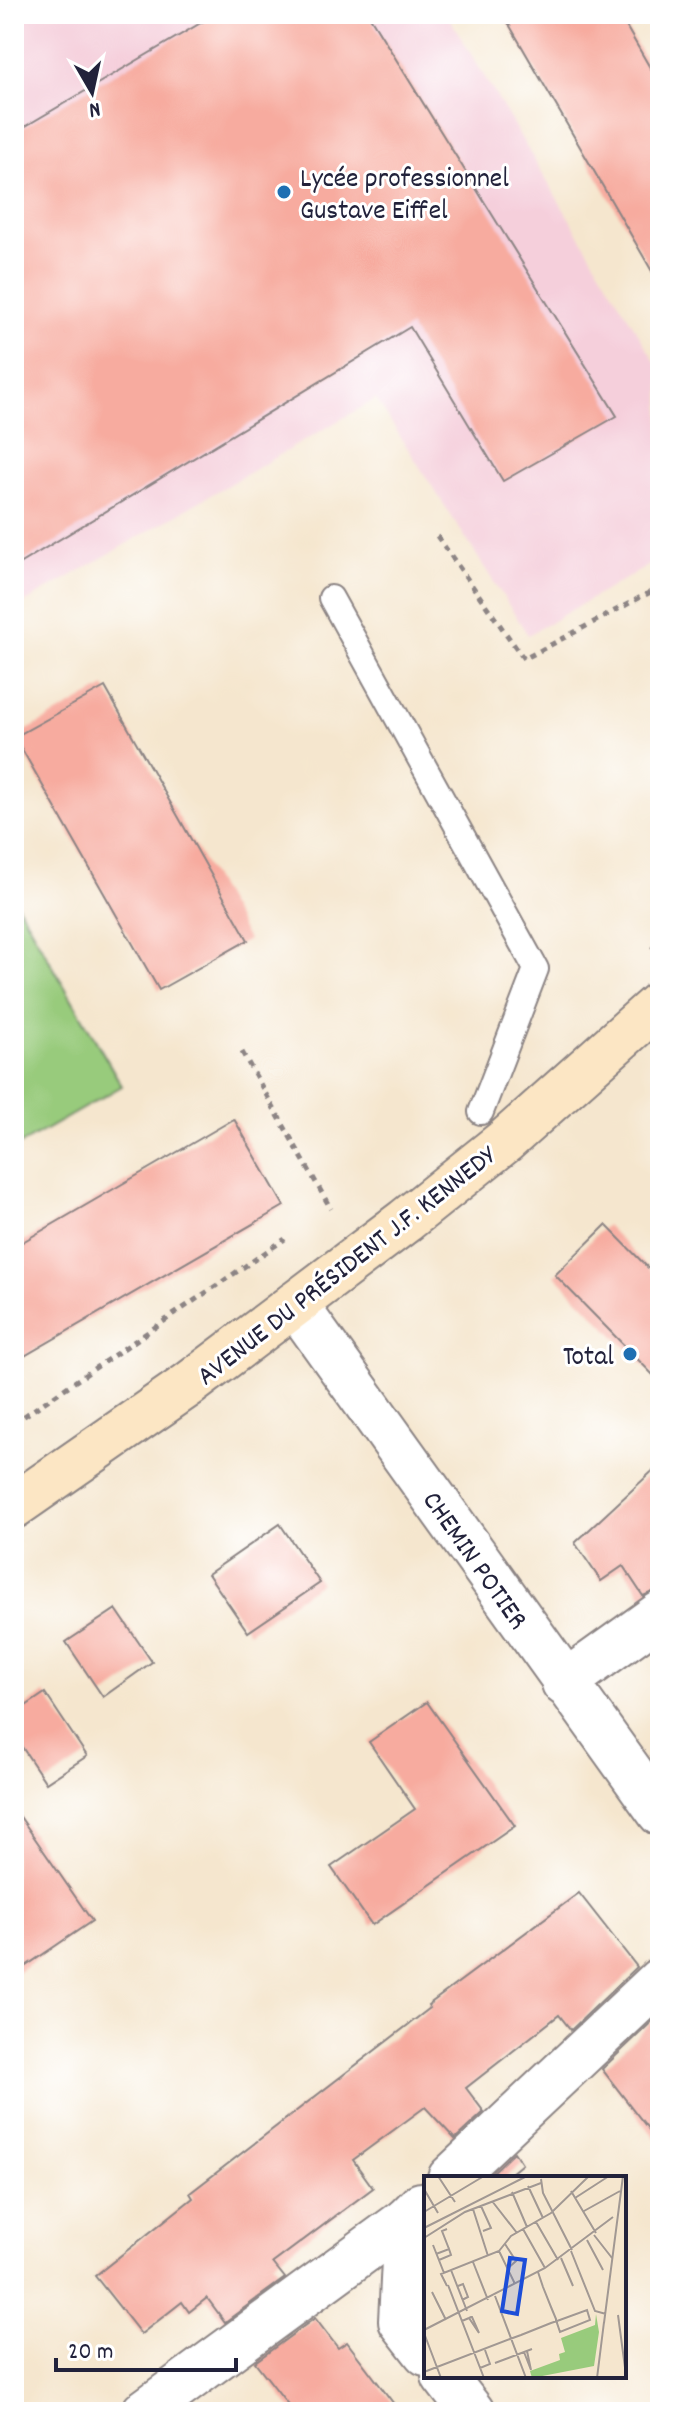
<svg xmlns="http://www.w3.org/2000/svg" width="674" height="2426" viewBox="0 0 674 2426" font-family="Dekko,sans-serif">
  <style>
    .built { fill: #f5cfdb }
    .green { fill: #98cb7c; stroke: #5d765c; stroke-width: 2 }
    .building { fill: #f7ab9f }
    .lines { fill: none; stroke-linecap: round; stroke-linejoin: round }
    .lane-casing { stroke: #8c8484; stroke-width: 28 }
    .street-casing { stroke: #8c8484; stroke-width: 48 }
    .secondary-casing { stroke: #8c8484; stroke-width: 48 }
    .path { stroke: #8c8484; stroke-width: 5; stroke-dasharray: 6 6; stroke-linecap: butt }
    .lane { stroke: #fff; stroke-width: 24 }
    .street { stroke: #fff; stroke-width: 44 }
    .secondary { stroke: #fce6c4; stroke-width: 44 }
    .poi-dot { fill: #1f6fb2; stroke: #fff; stroke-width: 3 }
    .labels { text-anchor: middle; stroke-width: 6; stroke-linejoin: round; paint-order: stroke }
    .poi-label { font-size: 28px; fill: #22223b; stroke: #fff; text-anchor: start }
    .street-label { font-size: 28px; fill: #22223b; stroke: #fff }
    .inset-road { fill: none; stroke: #a19893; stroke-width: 2 }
    .view { fill: #1d4ed8; fill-opacity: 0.15; stroke: #1d4ed8; stroke-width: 4 }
    .inset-edge { fill: none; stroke: #22223b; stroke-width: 4 }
  </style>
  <rect width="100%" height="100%" fill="#fff"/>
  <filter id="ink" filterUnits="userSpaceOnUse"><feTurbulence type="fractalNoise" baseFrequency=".0125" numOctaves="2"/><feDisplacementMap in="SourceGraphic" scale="16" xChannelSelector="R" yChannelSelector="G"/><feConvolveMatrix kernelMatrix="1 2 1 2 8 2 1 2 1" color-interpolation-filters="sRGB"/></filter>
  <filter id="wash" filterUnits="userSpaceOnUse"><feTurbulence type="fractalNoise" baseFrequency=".006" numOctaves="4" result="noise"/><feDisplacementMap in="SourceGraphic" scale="32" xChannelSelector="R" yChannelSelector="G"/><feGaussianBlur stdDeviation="1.8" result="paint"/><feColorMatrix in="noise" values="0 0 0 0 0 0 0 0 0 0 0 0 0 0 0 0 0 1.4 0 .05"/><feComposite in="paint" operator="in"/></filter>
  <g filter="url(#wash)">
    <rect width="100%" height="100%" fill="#f5e6ce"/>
    <path class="built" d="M14,14h433l213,356v189l-132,76 -152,-236 -362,210z"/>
    <path class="green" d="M14,899l108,187 -108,62z"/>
    <g id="blocks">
      <g class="building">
        <path d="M216,14h152l249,402 -114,65 -93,-154 -396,240v-434z"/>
        <path d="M503,14h116l41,71v200z"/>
        <path d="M105,687l143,253 -89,50 -144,-253z"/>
        <path d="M234,1119l50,87 -270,156v-115z"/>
        <path d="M606,1225l54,55v102l-105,-107z"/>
        <path d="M660,1464v125l-17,7 -20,-30 -22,15 -26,-38z"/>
        <path d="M280,1524l40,59 -72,49 -40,-58z"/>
        <path d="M116,1609l36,53 -49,35 -37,-55z"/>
        <path d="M45,1693l42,63 -41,27 -32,-48v-21z"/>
        <path d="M427,1702l88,124 -143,99 -41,-58 84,-58 -46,-67z"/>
        <path d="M14,1808l78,113 -78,53z"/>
        <path d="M579,1893l58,74 -66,63 -12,-15 -93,73 18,24 -29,27 -30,-32 -72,53 20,28 -100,75 12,15 -60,44 -18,-24 -18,14 -7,-10 -41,32 -46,-58 98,-78 -3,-5 240,-185 -2,-3z"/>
        <path d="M660,2014v130l-58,-75z"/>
        <path d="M514,2152l8,12 -17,14h-15l-1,-2z"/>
        <path d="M315,2318l23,30 9,-6 53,70h-106l-39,-50z"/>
      </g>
    </g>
  </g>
  <g filter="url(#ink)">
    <use href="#blocks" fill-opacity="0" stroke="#8c8484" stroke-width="2"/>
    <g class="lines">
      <g class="lane-casing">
        <path id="lane" d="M331,598l205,371 -55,143"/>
      </g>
      <g class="street-casing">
        <g id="street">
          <path d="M295,1304l365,509"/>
          <path d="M564,1683l96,-69"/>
          <path d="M450,2178l210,-198"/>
          <path d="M421,2205l-15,15 -5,101 25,32"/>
          <path d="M444,2376l28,36"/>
          <path d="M144,2412l262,-192"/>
        </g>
      </g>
      <g class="secondary-casing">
        <path id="secondary" d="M14,1506l174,-121 217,-164 100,-80 155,-138"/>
      </g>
      <g class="path">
        <path d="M437,536l87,123 136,-72"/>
        <path d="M652,949l8,-8"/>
        <path d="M242,1052l89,157"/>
        <path d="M14,1423l271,-184"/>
      </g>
      <use href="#lane" class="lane"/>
      <use href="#street" class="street"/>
      <use href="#secondary" class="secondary"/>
    </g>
  </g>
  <g class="poi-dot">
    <circle cx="284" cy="192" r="8"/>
    <circle cx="630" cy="1354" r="8"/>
  </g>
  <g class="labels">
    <g class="poi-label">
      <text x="300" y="186">Lycée professionnel<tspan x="300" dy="32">Gustave Eiffel</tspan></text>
      <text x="614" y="1364" text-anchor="end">Total</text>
    </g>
    <g class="street-label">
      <text transform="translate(345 1264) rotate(-38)" y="10">AVENUE DU PRÉSIDENT J.F. KENNEDY</text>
      <text transform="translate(477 1559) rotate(55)" y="10">CHEMIN POTIER</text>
    </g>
  </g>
  <g transform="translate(424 2176)">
    <rect width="202" height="202" fill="#f5e6ce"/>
    <path d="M172,138l3,18 -5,34 -62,12 -2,-7 30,-11 -1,-6 6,-2 -4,-14 34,-13z" fill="#98cb7c"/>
    <path class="inset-road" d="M14,0l17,26M117,3l2,14 29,57M104,10l15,32M0,13l14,24M147,15l25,42M88,16l15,35M151,22l34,-22M68,25l25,32M57,30l10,22 -8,3M49,33l15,47M160,35l36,-20M0,36l60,-36M112,46l22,38M0,52l101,-51M23,53l-5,2 7,18M99,53l22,39M170,59l18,23M0,62l41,-26 76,-29M163,64l16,30M81,68l11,17 -9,8M9,69l11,28M75,75l16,33M147,75l24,60 11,3M12,78l13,-5 2,6 -12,5M137,82l12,28M49,86l15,38M27,94l16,41M24,109l36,93M23,110l-6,-12 58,-23 12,-15 40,-23 38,-37M34,110l5,-2 5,13 -6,3M8,116l14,28M71,120l31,82M194,139l8,60M38,145l7,-3 2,-1h1l7,16 -10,-15M180,147l19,-147M0,154l121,-62 68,-51M0,157l17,45M100,176l7,18 -4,-19M71,187l37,-14M56,192l10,-4 -5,-14M0,196l86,-33 11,-4 30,-12 6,-2 30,-11 3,10 -30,12 -3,-9v-2h-1v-2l-5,-12 -8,-20 -5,-15M173,202l7,-56"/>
    <path class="view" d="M86,82l15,2 -8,54 -15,-3z"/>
    <rect width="202" height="202" class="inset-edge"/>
  </g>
  <rect width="674" height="2426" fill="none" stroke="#fff" stroke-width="48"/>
  <g transform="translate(92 92) rotate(171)" stroke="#ffffff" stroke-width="6" paint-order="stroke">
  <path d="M0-6L14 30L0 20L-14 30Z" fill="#22223b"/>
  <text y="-12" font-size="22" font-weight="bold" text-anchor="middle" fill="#22223b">N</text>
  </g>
  <path d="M56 2358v12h180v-12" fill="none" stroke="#22223b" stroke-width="4"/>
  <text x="68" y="2358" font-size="24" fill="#22223b" stroke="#ffffff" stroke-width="6" paint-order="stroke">20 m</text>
</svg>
